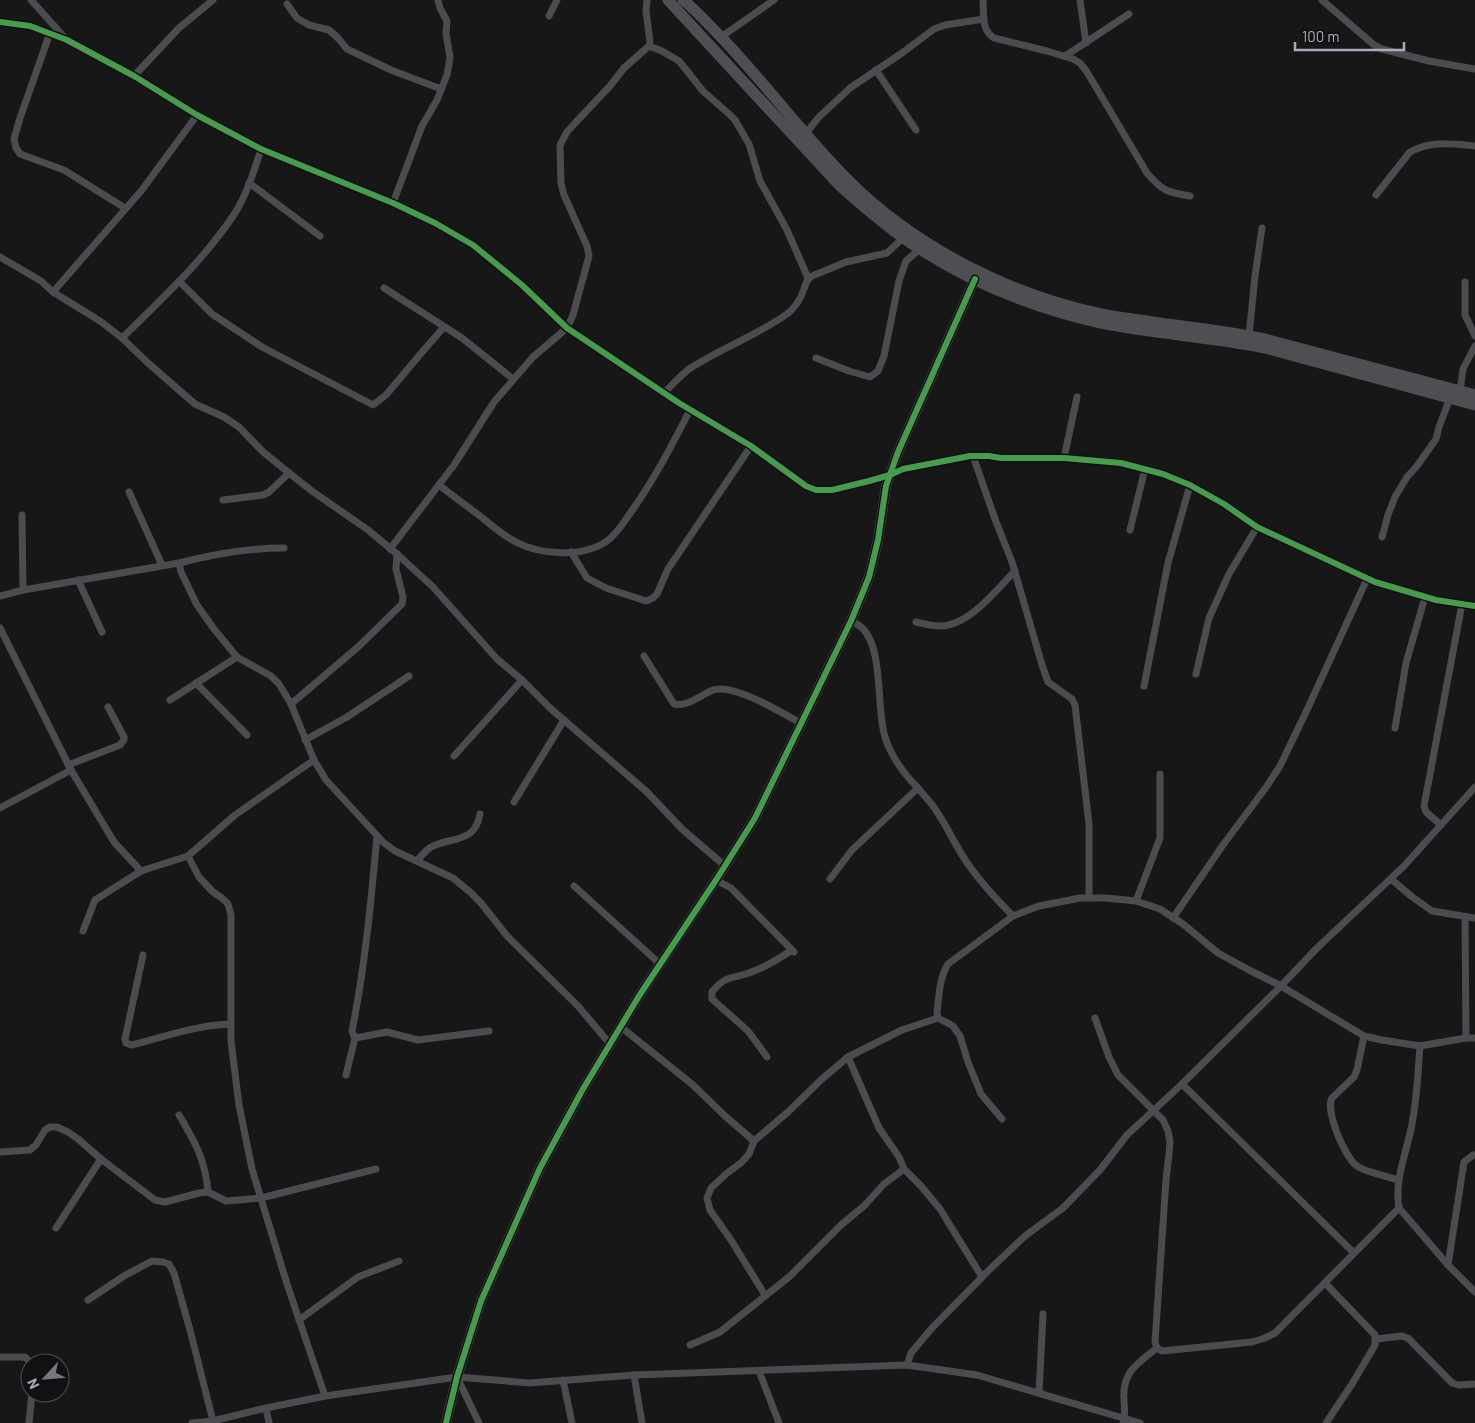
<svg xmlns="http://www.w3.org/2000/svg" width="1475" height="1423" viewBox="0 0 1475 1423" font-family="Barlow,sans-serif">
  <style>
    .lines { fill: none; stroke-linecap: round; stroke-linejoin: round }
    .street { stroke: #4b4c50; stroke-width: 7 }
    .secondary { stroke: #4a4a4e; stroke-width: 10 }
    .primary { stroke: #4d4f52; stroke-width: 11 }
    .cycleway-casing { stroke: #111113; stroke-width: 9 }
    .cycleway { stroke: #469c4c; stroke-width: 6 }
  </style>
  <rect width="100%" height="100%" fill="#171717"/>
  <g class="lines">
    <g class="street">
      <path d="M31,0l34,38"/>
      <path d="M983,0c1,14 -2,30 11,38l53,13 26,8 7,4 7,9 60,101c15,18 20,19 43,23"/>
      <path d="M1080,0l6,43"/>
      <path d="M1322,0l52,45 8,4 47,12 46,8"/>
      <path d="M287,4l10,14 12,7 20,5 8,7 10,12 44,21 50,19"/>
      <path d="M549,16l8,-16"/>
      <path d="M0,22l30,4 37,14 67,36 63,39 64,34 132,54 42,20 38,22 49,40 45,43 112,75 72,43 55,40 10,4h16l37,-9 21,-6 13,-6 67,-13h19l12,2h63l57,5 42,11 27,11 34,19 33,23 118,55 61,18 39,6"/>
      <path d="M50,33l-30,85 -6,21 2,9 4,6 44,16 61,38"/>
      <path d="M721,37l53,-37"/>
      <path d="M649,46l13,5 17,10 24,30 26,23 6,6 14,24 11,37 27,49 21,48"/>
      <path d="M1065,56l64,-42"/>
      <path d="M876,70l40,60"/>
      <path d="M134,76l45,-48 34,-28"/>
      <path d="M806,133l13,-16 31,-29 52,-35 32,-24 11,-4 39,-6"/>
      <path d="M249,183l71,53"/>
      <path d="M1376,195l33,-42c20,-13 44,-9 66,-7"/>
      <path d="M393,203l29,-77 15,-26 10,-25 3,-17 -4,-25 1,-12 -7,-13 -2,-8"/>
      <path d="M0,257l41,24 12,11 47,29 22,17 26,25 47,41 29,13 15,10 23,24 27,22 23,18 56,39 29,24 36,33 64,72 25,21 28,28 97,84 35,37 43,37"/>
      <path d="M179,281l33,33 50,33 111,58 13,-10 37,-44 21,-24"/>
      <path d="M1465,282v33l10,21"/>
      <path d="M384,288l78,50 51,41"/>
      <path d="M53,292l89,-102 55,-75"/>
      <path d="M1249,336l6,-60 7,-48"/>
      <path d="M122,338c40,-39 82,-78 113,-125 12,-19 19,-42 26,-64"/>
      <path d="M816,358l33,13 21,6 8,-6 6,-15 15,-75 7,-20 14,-12"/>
      <path d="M1460,391l3,-22 12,-23"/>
      <path d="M664,393c8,-8 16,-17 25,-24 32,-21 67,-33 98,-55 8,-6 14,-16 17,-25 2,-6 3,-10 8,-13l34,-14 41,-9 16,-15"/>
      <path d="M973,456l22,63 17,43 30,103 6,17 24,17 3,6 14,119v74"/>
      <path d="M1064,458l13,-61"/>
      <path d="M439,485c15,12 31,23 46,35 10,8 19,16 31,22 24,13 67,16 91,-1 10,-7 17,-19 24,-29 23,-32 41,-67 59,-102"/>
      <path d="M129,492l33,73"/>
      <path d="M223,500l40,-5 6,-3 20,-19"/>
      <path d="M22,515l1,75"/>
      <path d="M1130,530l15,-61"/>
      <path d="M1382,537l6,-22 7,-18 12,-20 10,-11 19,-27 3,-12 11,-29"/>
      <path d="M390,549l64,-84 40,-63 39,-45 34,-29 6,-13 16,-59 -2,-10 -23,-51 -3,-12 -1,-38 7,-13 9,-10 34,-36 14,-18 25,-22 1,-4 -4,-31 1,-11"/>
      <path d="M571,552l16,26 19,10 40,13 7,-3 4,-4 11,-25 83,-123"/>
      <path d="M179,563c35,-9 69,-15 105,-15"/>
      <path d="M78,580l24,52"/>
      <path d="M0,596l23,-6 156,-27 2,9 16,33 17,24 23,28 34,19 8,8 12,20 23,56 12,20 57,62 12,9 58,27 17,14 11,11 27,34 70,69 32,38"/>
      <path d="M851,621c4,2 7,3 10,6 23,19 15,82 24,110 6,19 19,37 33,51 6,8 14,15 19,24 11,16 18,33 29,49 14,21 30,38 47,55"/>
      <path d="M916,622c8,2 16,4 24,4 29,0 56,-36 75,-55"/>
      <path d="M0,628l71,142 43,72 27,29"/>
      <path d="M644,656l30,48c14,3 26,-9 39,-14 21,-7 69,23 89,34"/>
      <path d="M1196,674l13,-56 20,-44 28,-47"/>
      <path d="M196,683l51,52"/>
      <path d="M1144,686l24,-123 22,-78"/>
      <path d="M170,700l67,-43"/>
      <path d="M291,704l67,-57 44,-43 1,-7 -7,-28 1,-15"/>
      <path d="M1395,728l11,-65 19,-66"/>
      <path d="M305,740l42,-23 62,-41"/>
      <path d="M454,756l68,-76"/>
      <path d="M68,765l52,-20 4,-5v-3l-16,-30"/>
      <path d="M514,802l50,-82"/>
      <path d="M0,808l71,-38"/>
      <path d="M1441,825l-15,-13 -2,-6 38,-202"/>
      <path d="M188,856l47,-41 79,-55"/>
      <path d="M417,861c4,-5 8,-10 14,-14 21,-11 44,-3 49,-33"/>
      <path d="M830,879l22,-29 66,-62"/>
      <path d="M1391,879l20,17 21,15 43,7"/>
      <path d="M716,880l15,8 63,64"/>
      <path d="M574,886l86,78"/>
      <path d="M1136,901l24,-63v-64"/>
      <path d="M1465,917l1,121"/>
      <path d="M1173,918l50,-73 44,-59 13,-20 27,-56 60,-131"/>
      <path d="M83,931l12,-31 46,-29 47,-15 11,21 14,15 9,6 6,6 3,11v126l8,64 13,64 35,115 38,112"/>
      <path d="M143,955l-18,84 1,4 5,2c33,-8 65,-20 100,-21"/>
      <path d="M938,1018l-36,12 -54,27 31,71 20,29 5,12 17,17 19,23 42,68"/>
      <path d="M1095,1018l14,39 9,18 45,45 5,11 2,10 -1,13 -3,26 -11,162 2,6 5,3 90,-9 13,-4 10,-5 124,-125"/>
      <path d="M621,1027l72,58 32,31 29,25 34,-29 34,-33 26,-22"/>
      <path d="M1364,1036l-7,34 -3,7 -22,21c-7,13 13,60 25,68 6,5 32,11 41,14"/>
      <path d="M355,1038l32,-6 31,8 71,-9"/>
      <path d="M1420,1046c-2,26 -3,52 -8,78 -5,28 -18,55 -13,84l49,57 27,27"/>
      <path d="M767,1057l-19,-26 -36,-32v-7c15,-19 22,-12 42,-21 14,-5 26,-13 38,-21"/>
      <path d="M346,1075l9,-37 -3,-7c13,-65 19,-129 25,-195"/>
      <path d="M1182,1084l172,169"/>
      <path d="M179,1115c17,29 26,44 29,77"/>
      <path d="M1002,1119l-21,-25 -13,-32 -8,-26 -7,-10 -15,-8 -1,-5c2,-17 2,-34 11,-49l65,-48 26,-10 41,-8h26l30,3 24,8 23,15 35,29 29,16 34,17 83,50 18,4 38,6 46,-8h9"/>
      <path d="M754,1141l-5,13 -7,8 -16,12 -15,14 -4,10 3,12 21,30 34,55"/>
      <path d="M0,1152l30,-2 6,-5 9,-15 5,-3h7l11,5 10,7 23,20 54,41 10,2 34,-9 9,-1 18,9 35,-3 115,-29"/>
      <path d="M56,1228l45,-69"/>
      <path d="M1448,1265l16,-103 9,-7h2"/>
      <path d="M1325,1283l50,52v10l-23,39 -26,39"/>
      <path d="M88,1300l36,-24 28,-15 11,1 6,2 5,9 16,57 23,91"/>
      <path d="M299,1320l59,-43 41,-16"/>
      <path d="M1376,1339l26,-3 6,2 44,45 7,2 16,-1"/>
      <path d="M690,1345l30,-13 69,-55 52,-52 24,-20 19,-21 20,-15"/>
      <path d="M0,1357h25l4,4 1,4"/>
      <path d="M907,1365l4,-12 21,-25 57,-58 36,-34 38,-28 37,-38 27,-35 55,-51 99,-98 35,-37 88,-83 71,-79"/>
      <path d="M759,1371l20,52"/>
      <path d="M634,1375l8,48"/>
      <path d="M457,1377l22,46"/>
      <path d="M563,1380l9,43"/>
      <path d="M1039,1393l4,-79"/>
      <path d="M266,1408l3,15"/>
      <path d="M29,1423l3,-30"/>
      <path d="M192,1423l21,-2 53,-13 59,-12 132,-19 73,6 104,-8 273,-10 70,10 163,48"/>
      <path d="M1123,1423c3,-8 1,-16 1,-24 -2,-27 14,-36 33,-51"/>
    </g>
    <path class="secondary" d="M446,1423l11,-46 24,-76 59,-133 43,-79 56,-93 77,-116 39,-62 96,-197 18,-44 9,-37 8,-54 12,-34 77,-173"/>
    <g class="primary">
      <path d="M668,0l172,186c20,18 40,35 62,51 58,41 127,70 198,86 54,11 111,14 165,25l210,57"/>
      <path d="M683,0c14,11 26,25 38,37 45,47 83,99 128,144 66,66 161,114 252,133 54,10 110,14 164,25l210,56"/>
    </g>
    <g class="cycleway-casing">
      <g id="cycleway">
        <path d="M0,22l30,4 37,14 67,36 63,39 64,34 132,54 42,20 38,22 49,40 45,43 112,75 72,43 55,40 10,4h16l37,-9 21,-6 13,-6 67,-13h19l12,2h63l57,5 42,11 27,11 34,19 33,23 118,55 61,18 39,6"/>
        <path d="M446,1423l11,-46 24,-76 59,-133 43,-79 56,-93 77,-116 39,-62 96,-197 18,-44 9,-37 8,-54 12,-34 77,-173"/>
      </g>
    </g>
    <use href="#cycleway" class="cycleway"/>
  </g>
  <g transform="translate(45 1378) rotate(244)"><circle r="24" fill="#111113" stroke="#4d4f55"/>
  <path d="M0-4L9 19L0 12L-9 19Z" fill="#757880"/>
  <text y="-8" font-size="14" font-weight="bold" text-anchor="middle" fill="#a8adb8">N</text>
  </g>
  <path d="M1295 42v8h109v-8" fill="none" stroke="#a8adb8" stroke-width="2.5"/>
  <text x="1302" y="42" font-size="15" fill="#a8adb8" stroke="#111113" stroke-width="4" paint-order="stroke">100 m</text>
</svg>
